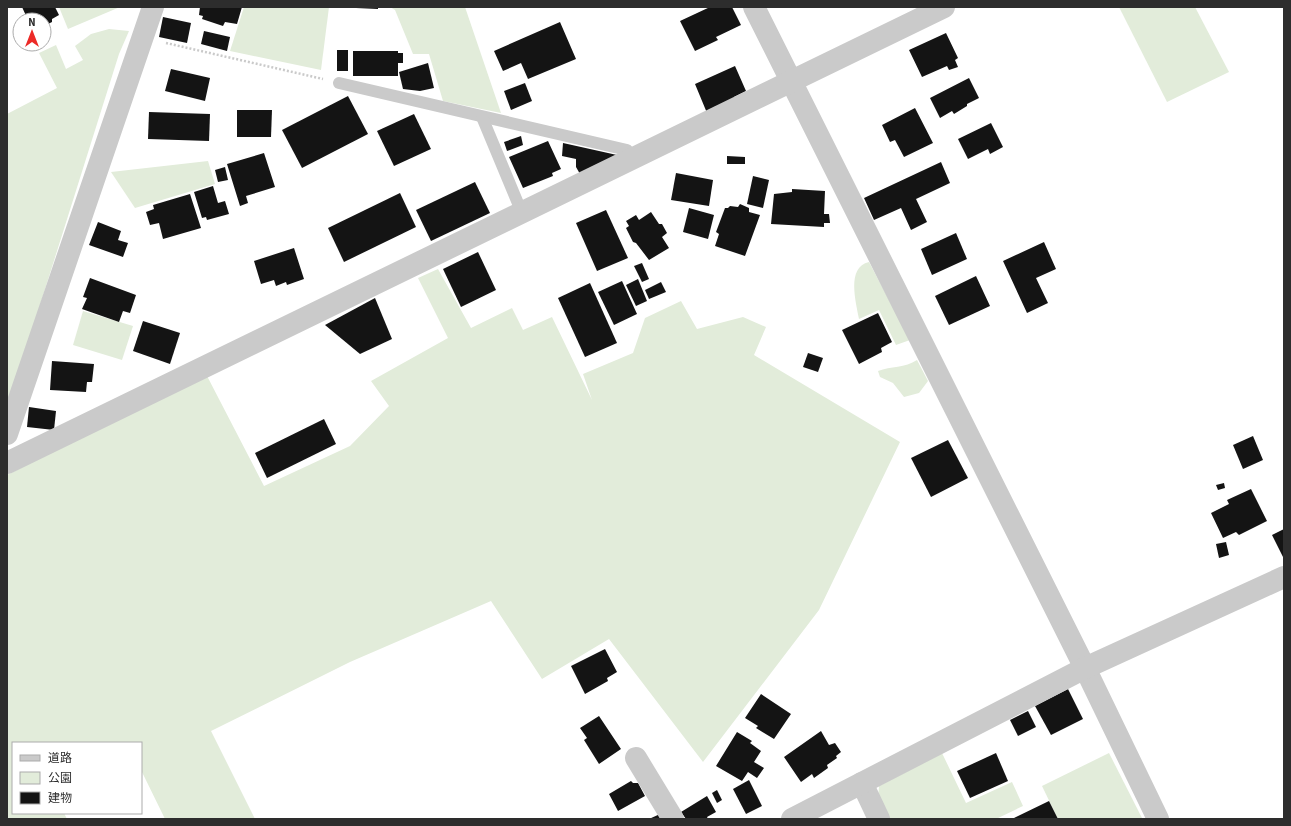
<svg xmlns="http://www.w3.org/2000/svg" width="1291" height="826" viewBox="0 0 1291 826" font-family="'Source Sans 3','Noto Sans JP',sans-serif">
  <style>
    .green { fill: #e2ecda }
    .building { fill: #141414 }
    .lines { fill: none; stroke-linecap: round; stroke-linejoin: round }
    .path { stroke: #cacaca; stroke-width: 2.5; stroke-dasharray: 2 2; stroke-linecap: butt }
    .lane { stroke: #cacaca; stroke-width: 12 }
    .street { stroke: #cacaca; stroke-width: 22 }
  </style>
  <rect width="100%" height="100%" fill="#fff"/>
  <g class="green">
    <path d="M59,7h61l-52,22z"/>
    <path d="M244,7h85l-8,63 -91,-19z"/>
    <path d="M390,7h75l36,106 -58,-12 -14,-47h-16l-18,-44z"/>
    <path d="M1119,7h76l34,65 -62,30z"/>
    <path d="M109,29l20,2 -10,23 -112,356v-296l50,-26 -18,-35 17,-8 10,24 17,-9 -8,-14 16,-12z"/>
    <path d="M208,161l7,23 -80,24 -24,-36z"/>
    <path d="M869,262l41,78 -14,5 -17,-35 -20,9c-3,-17 -13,-52 10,-57z"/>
    <path d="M438,269l33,59 41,-20 11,22 29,-13 40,83 -9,-26 50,-21 12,-35 36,-17 16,28 46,-12 23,10 -12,28 146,87 -81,168 -116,152 -94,-123 -67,40 -51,-78 -141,61 -139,69 44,88h-90l-24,-49v-27h-128v70h51l3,6h-60v-344l199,-101 58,112 86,-40 39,-40 -18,-25 77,-43 -30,-60z"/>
    <path d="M83,311l50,15 -11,34 -49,-15z"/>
    <path d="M917,360l11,21 -9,12 -15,4 -11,-14 -13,-6 -2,-6c13,-5 27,-3 39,-11z"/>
    <path d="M942,753l24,50 46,-21 11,24 -27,13h-108l-10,-20 1,-13z"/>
    <path d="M1109,753l33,65 -84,1 -16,-33z"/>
  </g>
  <g class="building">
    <path d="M22,7h33l4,8 -7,4v3l-8,4v-6h-16z"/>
    <path d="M200,7h42l-5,17 -12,-2 -2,4 -21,-7 1,-3 -4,-1z"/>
    <path d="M356,7h22v2l-22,-1z"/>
    <path d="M710,7h22l9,18 -25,12 2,3 -23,11 -15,-30z"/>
    <path d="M163,17l28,6 -4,20 -28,-6z"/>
    <path d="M560,22l16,37 -48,20 -7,-16 -18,8 -9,-20z"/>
    <path d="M204,31l26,6 -3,14 -26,-7z"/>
    <path d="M946,33l12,25 -3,2 3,7 -9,3 -2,-4 -25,11 -13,-27z"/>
    <rect x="337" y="50" width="11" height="21"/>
    <path d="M353,51h45v2h5v10h-5v13h-45z"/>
    <path d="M428,63l6,25 -14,3 -17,-2 -4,-17z"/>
    <path d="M735,66l11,25 -12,6 1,2 -28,14 -12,-29z"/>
    <path d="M171,69l39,9 -5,23 -40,-10z"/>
    <path d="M969,78l10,20 -12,6v2l-13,8 -2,-3 -12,7 -10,-20z"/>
    <path d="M525,83l7,18 -21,9 -7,-19z"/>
    <path d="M348,96l20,38 -66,34 -20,-38z"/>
    <path d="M915,108l18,35 -29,14 -9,-17 -5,2 -8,-17z"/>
    <path d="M237,110h35l-1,27h-34z"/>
    <path d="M149,112l61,2 -1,27 -61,-2z"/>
    <path d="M414,114l17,35 -37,17 -17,-35z"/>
    <path d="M991,123l12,24 -13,7 -2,-5 -20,10 -10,-20z"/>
    <path d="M521,136l2,9 -16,6 -3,-9z"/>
    <path d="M548,141l13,28 -9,4 1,3 -30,12 -14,-31z"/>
    <path d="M563,143l54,12 -37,19 -4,-7v-8l-14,-3z"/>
    <path d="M264,153l11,34 -29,9 2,7 -8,3 -13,-42z"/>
    <path d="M727,156l18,1v7h-18z"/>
    <path d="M941,162l9,21 -34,16 11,23 -16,8 -10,-22 -27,12 -10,-22z"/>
    <path d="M225,167l3,13 -10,2 -3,-12z"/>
    <path d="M676,173l37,7 -4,26 -38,-6z"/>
    <path d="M753,176l16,4 -6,28 -16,-4z"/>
    <path d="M475,182l15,31 -59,28 -15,-31z"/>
    <path d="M213,186l5,17 7,-2 4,13 -22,6 -1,-3 -4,1 -8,-26z"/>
    <path d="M792,189l33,2 -1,23h5l1,9h-6v4l-53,-3 3,-30 18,-2z"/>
    <path d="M400,193l16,34 -72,35 -16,-34z"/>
    <path d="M190,194l11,34 -38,11 -4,-16 -9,2 -4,-13 8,-3 -1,-4z"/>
    <path d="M740,204l9,4v4l11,3 -15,41 -30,-10 4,-12 -3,-2 9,-24h3l2,-2 8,1z"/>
    <path d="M689,208l25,7 -6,24 -25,-7z"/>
    <path d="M606,210l22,48 -31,13 -21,-48z"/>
    <path d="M651,212l8,12h3l5,9 -5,4 7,11 -20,12 -13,-17 -3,-1 -7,-14 3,-2 -3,-5 10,-6 3,5z"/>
    <path d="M98,222l23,9 -3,9 10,3 -5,14 -34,-12z"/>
    <path d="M956,233l11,26 -35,16 -11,-26z"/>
    <path d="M1044,242l12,27 -20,9 12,25 -21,10 -24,-52z"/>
    <path d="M294,248l10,31 -17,6 -1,-3 -10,4 -2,-6 -13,4 -7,-23z"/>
    <path d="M478,252l18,38 -35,17 -18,-38z"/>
    <path d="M642,263l7,16 -7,3 -8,-16z"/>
    <path d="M976,276l14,30 -41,19 -14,-29z"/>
    <path d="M90,278l46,17 -6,18 -7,-2 -4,11 -37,-13 5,-11 -4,-1z"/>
    <path d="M638,279l9,22 -11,5 -10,-21z"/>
    <path d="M622,281l15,33 -23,11 -16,-33z"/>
    <path d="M661,282l5,10 -17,7 -4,-9z"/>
    <path d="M590,283l27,60 -32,14 -27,-59z"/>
    <path d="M375,298l17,41 -32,15 -35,-29z"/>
    <path d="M878,313l14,29 -11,6 1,4 -23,12 -17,-34z"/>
    <path d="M143,321l37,12 -10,31 -37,-13z"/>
    <path d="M808,353l15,5 -5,14 -15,-5z"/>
    <path d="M52,361l42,3 -2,18h-5l-1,10 -36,-2z"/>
    <path d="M29,407l27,4 -2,19 -27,-3z"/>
    <path d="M324,419l12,25 -69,34 -12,-25z"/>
    <path d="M1253,436l10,24 -20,9 -10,-24z"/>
    <path d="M948,440l20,38 -37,19 -20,-39z"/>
    <path d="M1224,483l1,5 -7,2 -2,-5z"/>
    <path d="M1251,489l16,32 -28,14 -3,-3 -13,6 -12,-25 18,-9 -2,-4z"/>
    <path d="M1284,529v30l-12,-24z"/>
    <path d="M1226,542l3,13 -10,3 -3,-14z"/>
    <path d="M605,649l12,23 -10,6 1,3 -23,13 -14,-28z"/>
    <path d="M1068,689l15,30 -32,16 -16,-29z"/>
    <path d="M761,694l30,20 -17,25 -18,-11 2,-2 -13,-8z"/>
    <path d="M1028,711l8,16 -18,9 -8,-16z"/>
    <path d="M599,716l22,33 -22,15 -15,-24 3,-2 -7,-10z"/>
    <path d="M821,731l8,14 6,-2 6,9 -5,4 1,2 -10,7 1,3 -14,10 -2,-4 -11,8 -17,-25z"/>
    <path d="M737,732l15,9 -2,2 11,8 -7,11 10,6 -7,10 -9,-6 -6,9 -26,-15z"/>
    <path d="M996,753l12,28 -38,17 -13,-27z"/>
    <path d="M749,780l13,26 -16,8 -13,-25z"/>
    <path d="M631,781l2,2h5l7,13 -27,15 -9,-17z"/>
    <path d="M717,790l5,10 -5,3 -5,-10z"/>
    <path d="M707,796l9,16 -9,5 1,2h-22l-5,-7z"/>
    <path d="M1049,801l9,18h-46z"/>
    <path d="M660,814l2,5h-13z"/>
  </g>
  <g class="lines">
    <path class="path" d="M166,43l157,36"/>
    <g class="lane">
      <path d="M339,83l288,67 5,9"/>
      <path d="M482,117l40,96"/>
    </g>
    <g class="street">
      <path d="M754,7l331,661 73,151"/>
      <path d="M7,434l146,-427"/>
      <path d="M7,463l937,-456"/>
      <path d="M636,758l37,61"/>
      <path d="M862,783l17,36"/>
      <path d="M792,819l293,-151 199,-91"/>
    </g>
  </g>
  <rect width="1291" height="826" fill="none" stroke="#2d2d2d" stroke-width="16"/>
  <rect x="12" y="742" width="130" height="72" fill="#ffffff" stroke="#ababab"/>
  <rect x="20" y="755" width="20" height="6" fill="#cacaca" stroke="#ababab"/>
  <text x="48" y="762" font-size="12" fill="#2d2d2d">道路</text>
  <rect x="20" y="772" width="20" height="12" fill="#e2ecda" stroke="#ababab"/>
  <text x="48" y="782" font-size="12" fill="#2d2d2d">公園</text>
  <rect x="20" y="792" width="20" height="12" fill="#141414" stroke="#ababab"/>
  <text x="48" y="802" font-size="12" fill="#2d2d2d">建物</text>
  <g transform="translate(32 32)"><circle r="19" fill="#ffffff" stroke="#ababab"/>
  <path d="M0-3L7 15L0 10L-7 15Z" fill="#ec2a27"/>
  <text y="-6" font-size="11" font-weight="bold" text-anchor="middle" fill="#2d2d2d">N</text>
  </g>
</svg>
